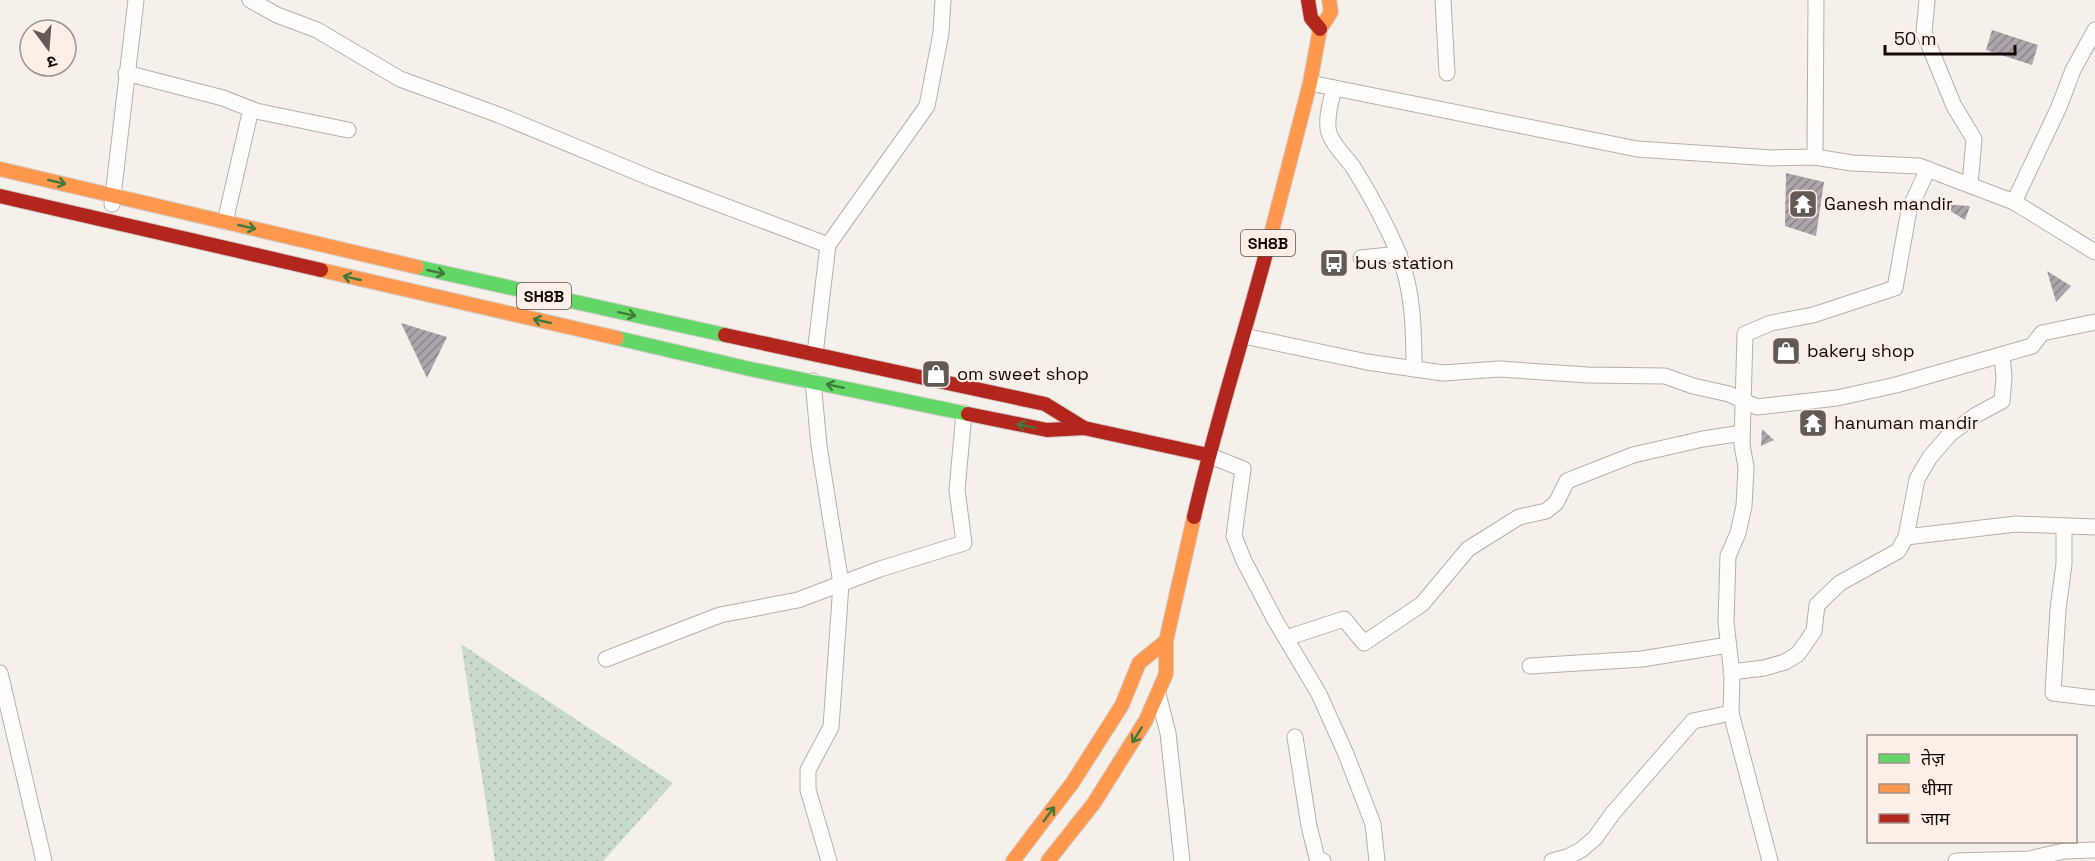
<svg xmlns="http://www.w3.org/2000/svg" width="2095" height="861" viewBox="0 0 2095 861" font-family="'Space Grotesk','Noto Sans Devanagari',sans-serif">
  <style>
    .park { fill: url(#park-dots) }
    .building { fill: url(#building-hatch) }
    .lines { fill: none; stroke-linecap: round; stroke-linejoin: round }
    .street-casing { stroke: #b6afa8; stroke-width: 17 }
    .fast-casing { stroke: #d1cdca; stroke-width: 16 }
    .slow-casing { stroke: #d1cdca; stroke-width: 16 }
    .jam-casing { stroke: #d1cdca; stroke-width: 16 }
    .street { stroke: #fefdfc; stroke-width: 15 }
    .fast { stroke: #63d668; stroke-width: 14 }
    .slow { stroke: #ff974d; stroke-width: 14 }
    .jam { stroke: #b3261e; stroke-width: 14 }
    .oneway { stroke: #3f7a3b }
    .labels { text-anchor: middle; stroke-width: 4.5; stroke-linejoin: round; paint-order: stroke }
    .shield { fill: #fbefe7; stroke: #584e48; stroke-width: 1.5 }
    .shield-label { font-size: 16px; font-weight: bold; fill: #120904 }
    .poi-label { font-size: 18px; fill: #120904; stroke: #fbefe7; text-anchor: start }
  </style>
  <defs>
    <pattern id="park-dots" width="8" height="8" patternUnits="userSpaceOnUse" patternTransform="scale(1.5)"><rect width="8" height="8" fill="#c9dacb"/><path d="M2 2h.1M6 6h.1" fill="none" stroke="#acbaad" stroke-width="1.8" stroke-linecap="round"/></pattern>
    <pattern id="building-hatch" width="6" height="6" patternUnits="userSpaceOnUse" patternTransform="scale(1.5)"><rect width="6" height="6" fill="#aca5ab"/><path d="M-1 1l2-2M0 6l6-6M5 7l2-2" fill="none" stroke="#8b8589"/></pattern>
  </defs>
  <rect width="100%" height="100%" fill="#f6f0eb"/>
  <path class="park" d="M461,644l212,139 -70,78h-108z"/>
  <g class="building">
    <path d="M1992,30l46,15 -6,20 -46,-15z"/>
    <path d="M1786,173l38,9 -8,54 -31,-10z"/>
    <path d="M1939,204l31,2 -5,14z"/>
    <path d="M2047,271l24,15 -15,16z"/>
    <path d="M401,323l46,14 -20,41z"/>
    <path d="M1796,337l4,27 -25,-1v-23z"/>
    <path d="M1802,418l25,1 -16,9z"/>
    <path d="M1762,429l12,11 -13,6z"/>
  </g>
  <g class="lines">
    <g class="street-casing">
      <g id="street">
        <path d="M250,0l27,15 40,15 83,49 99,36 154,64 175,66"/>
        <path d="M1443,0l4,73"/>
        <path d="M1927,0l-3,33 30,73 20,33 -4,46"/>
        <path d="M126,73l97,25 33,13 92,19"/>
        <path d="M1310,83l327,66 135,9 43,-1 37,6 67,3 95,36 81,50"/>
        <path d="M1334,88c-3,13 -9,32 -5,45 5,14 16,23 24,34 17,27 32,55 45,85 15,37 16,77 16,117"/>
        <path d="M1815,157l1,-157"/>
        <path d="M2014,202l45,-95 14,-37 22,-40"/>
        <path d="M112,204l24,-204"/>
        <path d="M225,222l26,-113"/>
        <path d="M1361,258l38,-4"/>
        <path d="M1244,336l123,26 76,11 56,-4 89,6 77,1 28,10 36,8 28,13 80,-9 59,-13 136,-39 10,-13 53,-11"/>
        <path d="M815,354l13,-109 99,-139 14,-73 2,-33"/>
        <path d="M813,381l6,65 22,138 -10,143 -23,43v20l21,71"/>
        <path d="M1208,455l35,14 -9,67 10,25 31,59 44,74 27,60 27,70 4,37"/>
        <path d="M2064,526v38l-6,45 -5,84 42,5"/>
        <path d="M1906,537l110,-13 79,3"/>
        <path d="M1286,638l58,-19 20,24 58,-39 46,-55 51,-32 27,-6 10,-8 11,-22 66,-26 70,-16 39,-6"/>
        <path d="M606,659l114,-44 78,-15 82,-31 84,-26 -7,-53 7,-77"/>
        <path d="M1530,666l112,-7 86,-14"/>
        <path d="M1731,672l33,-4 21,-6 13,-8 16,-23 3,-26 23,-22 58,-32 8,-14 11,-58 13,-22 20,-23 26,-19 26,-14 2,-23 -2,-23"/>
        <path d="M0,673l44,188"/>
        <path d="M1158,694l10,39 14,128"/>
        <path d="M1295,737l14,89 8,32 6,3"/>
        <path d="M1552,861l15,-4 14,-7 14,-12 18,-25 80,-92 38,-8"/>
        <path d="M1770,861l-39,-148 1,-38 -6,-53 2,-66 10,-23 6,-27 2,-38 -4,-24 3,-110 26,-11 42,-8 82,-27 14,-78 19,-41"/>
        <path d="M1956,861l73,-2 35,-8 31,-1"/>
      </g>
    </g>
    <g class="fast-casing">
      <g id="fast">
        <path d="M417,267l308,68"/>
        <path d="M617,338l133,31 218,45"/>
      </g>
    </g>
    <g class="slow-casing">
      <g id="slow">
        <path d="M0,169l417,98"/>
        <path d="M1269,242l41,-159 10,-54 11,-17 -2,-12"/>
        <path d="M321,270l296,68"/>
        <path d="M1013,861l60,-79 49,-77 17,-42 27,-22"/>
        <path d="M1048,861l46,-58 52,-83 20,-46v-33l28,-124"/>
      </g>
    </g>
    <g class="jam-casing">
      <g id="jam">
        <path d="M1308,0l3,18 9,11"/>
        <path d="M0,196l321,74"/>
        <path d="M725,335l320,69 39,24"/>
        <path d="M968,414l79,16 37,-2 124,27"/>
        <path d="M1194,517c21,-93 51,-183 75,-275"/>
      </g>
    </g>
    <use href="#street" class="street"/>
    <use href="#fast" class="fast"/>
    <use href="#slow" class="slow"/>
    <use href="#jam" class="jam"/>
  </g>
  <defs><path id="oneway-shaft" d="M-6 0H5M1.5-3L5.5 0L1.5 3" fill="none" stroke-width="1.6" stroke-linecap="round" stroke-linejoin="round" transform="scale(1.5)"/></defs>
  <g class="oneway">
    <use href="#oneway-shaft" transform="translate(57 182) rotate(13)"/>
    <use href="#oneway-shaft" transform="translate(247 227) rotate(13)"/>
    <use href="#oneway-shaft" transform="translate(436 272) rotate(13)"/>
    <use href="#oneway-shaft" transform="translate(352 278) rotate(-167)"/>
    <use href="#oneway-shaft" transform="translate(627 314) rotate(12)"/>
    <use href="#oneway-shaft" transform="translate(542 321) rotate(-167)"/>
    <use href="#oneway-shaft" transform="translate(835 386) rotate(-168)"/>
    <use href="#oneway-shaft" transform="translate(1026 426) rotate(-168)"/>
    <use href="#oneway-shaft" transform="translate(1137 735) rotate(122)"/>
    <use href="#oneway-shaft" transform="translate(1049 814) rotate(-53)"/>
  </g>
  <defs>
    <g id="temple-square" transform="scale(1.5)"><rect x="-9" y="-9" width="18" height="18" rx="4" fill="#625a55" stroke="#fbefe7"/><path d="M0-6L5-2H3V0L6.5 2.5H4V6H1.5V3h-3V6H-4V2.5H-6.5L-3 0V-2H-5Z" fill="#fff"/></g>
    <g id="bus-square" transform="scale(1.5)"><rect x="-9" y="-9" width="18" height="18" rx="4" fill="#625a55" stroke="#fbefe7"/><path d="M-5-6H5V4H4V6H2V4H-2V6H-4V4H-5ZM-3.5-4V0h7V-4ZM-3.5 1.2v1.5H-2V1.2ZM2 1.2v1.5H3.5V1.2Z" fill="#fff"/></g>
    <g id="shop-square" transform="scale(1.5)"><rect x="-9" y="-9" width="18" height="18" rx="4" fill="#625a55" stroke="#fbefe7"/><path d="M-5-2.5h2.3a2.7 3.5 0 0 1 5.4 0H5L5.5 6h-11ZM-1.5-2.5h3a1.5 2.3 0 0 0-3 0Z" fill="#fff"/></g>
  </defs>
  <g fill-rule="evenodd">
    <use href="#temple-square" x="1803" y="204"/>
    <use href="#bus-square" x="1334" y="263"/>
    <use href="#shop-square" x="1786" y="351"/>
    <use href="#shop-square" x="936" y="374"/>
    <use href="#temple-square" x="1813" y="423"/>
  </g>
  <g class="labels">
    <g class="shield">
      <rect x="1241" y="230" width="54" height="26" rx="4.5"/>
      <rect x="517" y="283" width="54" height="26" rx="4.5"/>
    </g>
    <g class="shield-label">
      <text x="1268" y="249">SH8B</text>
      <text x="544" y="302">SH8B</text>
    </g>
    <g class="poi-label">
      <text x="1824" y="210">Ganesh mandir</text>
      <text x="1355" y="269">bus station</text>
      <text x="1807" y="357">bakery shop</text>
      <text x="957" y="380">om sweet shop</text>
      <text x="1834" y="429">hanuman mandir</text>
    </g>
  </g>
  <rect x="1867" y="735" width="210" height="108" fill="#fbefe7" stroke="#9e938c" stroke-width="1.5"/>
  <rect x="1879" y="754" width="30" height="9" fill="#63d668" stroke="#9e938c" stroke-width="1.5"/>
  <text x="1921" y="765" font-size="18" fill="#120904">तेज़</text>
  <rect x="1879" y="784" width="30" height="9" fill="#ff974d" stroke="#9e938c" stroke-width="1.5"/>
  <text x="1921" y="795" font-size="18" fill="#120904">धीमा</text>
  <rect x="1879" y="814" width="30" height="9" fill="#b3261e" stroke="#9e938c" stroke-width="1.5"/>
  <text x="1921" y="825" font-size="18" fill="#120904">जाम</text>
  <g transform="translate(48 48) rotate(164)"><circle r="28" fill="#fbefe7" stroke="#9e938c" stroke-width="1.5"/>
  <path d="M0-4.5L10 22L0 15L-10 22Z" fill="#625a55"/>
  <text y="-9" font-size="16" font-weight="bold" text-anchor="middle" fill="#120904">उ</text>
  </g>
  <path d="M1885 45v9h130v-9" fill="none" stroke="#120904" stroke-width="3"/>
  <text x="1894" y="45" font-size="18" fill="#120904" stroke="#fbefe7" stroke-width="4.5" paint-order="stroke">50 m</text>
</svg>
